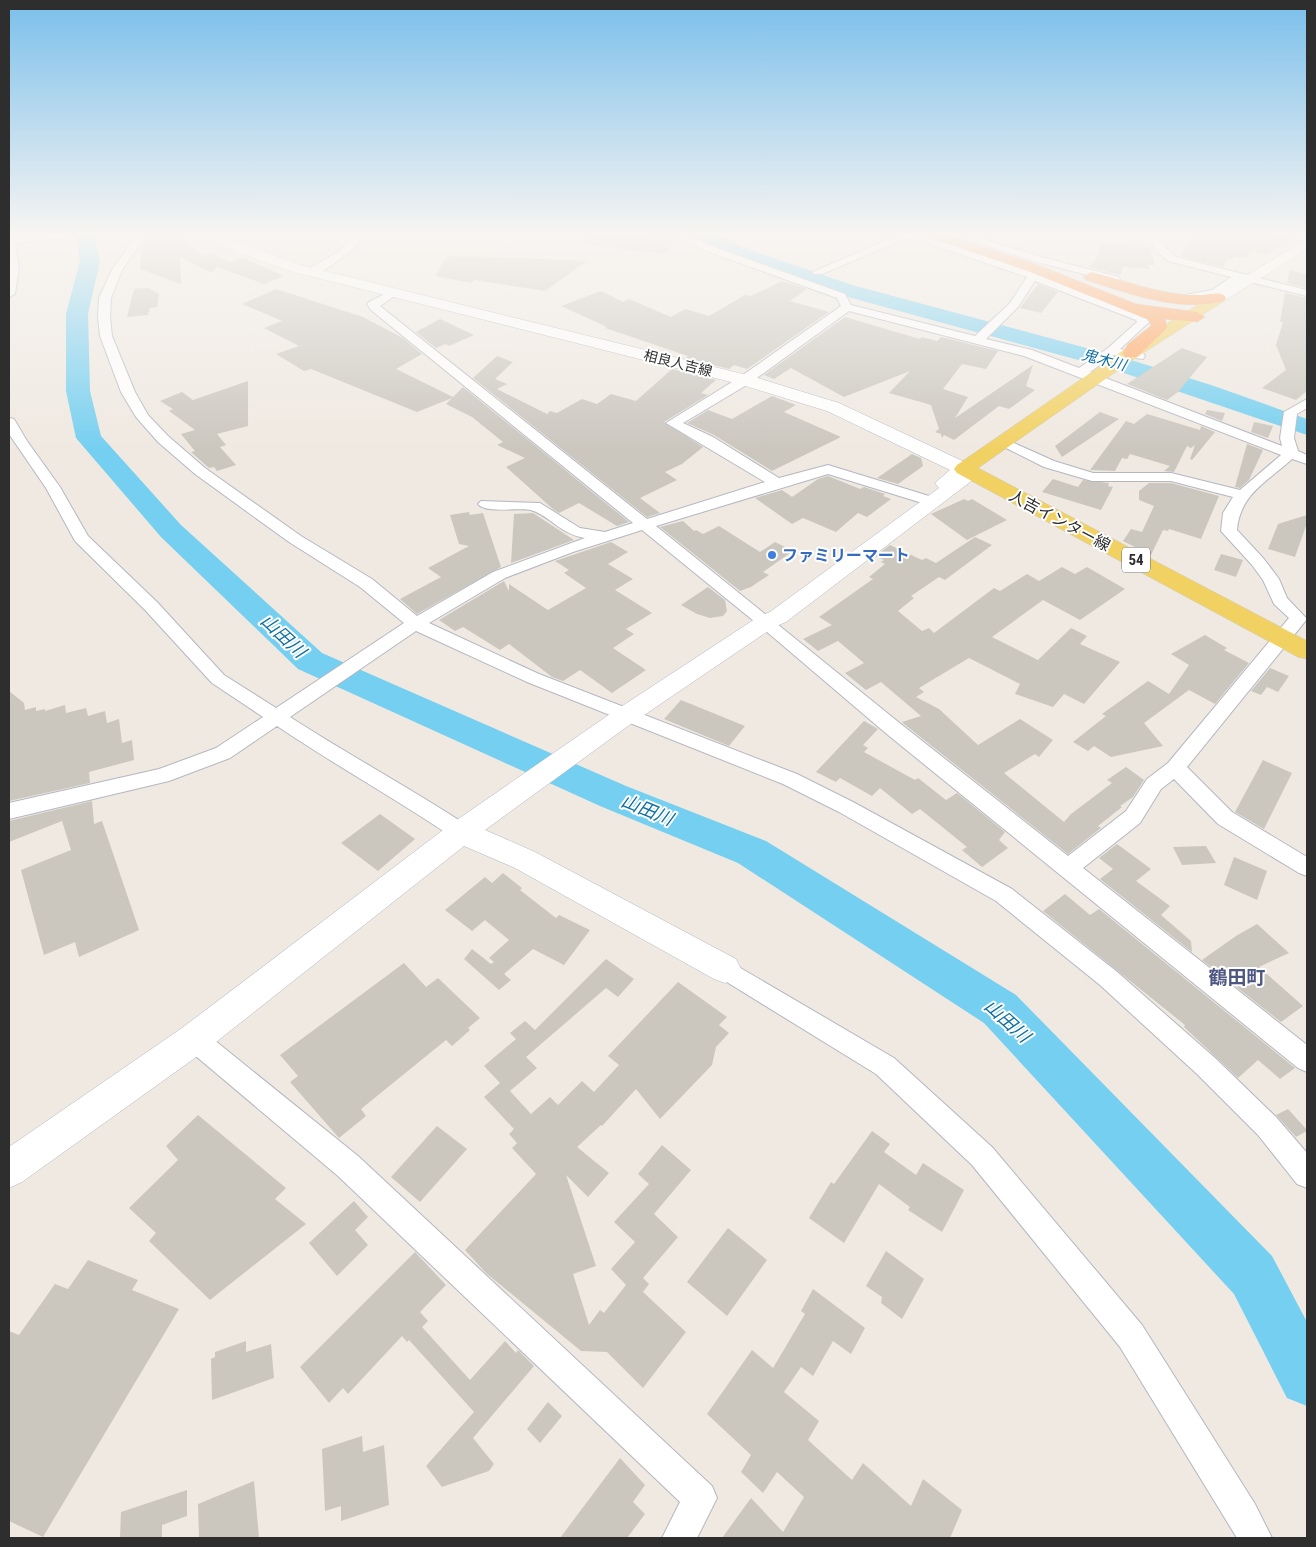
<svg xmlns="http://www.w3.org/2000/svg" width="1316" height="1547" viewBox="0 0 1316 1547" font-family="'Roboto Condensed','Noto Sans JP',sans-serif">
  <style>
    .lines { fill: none; stroke-linecap: round; stroke-linejoin: round }
    .river { fill: #75cff0; fill-rule: evenodd }
    .building { fill: #cbc7bf }
    .street-casing { stroke: #b4b7c1; stroke-width: 2 }
    .secondary-casing { stroke: #b4b7c1; stroke-width: 1 }
    .primary-casing { stroke: #c9c9c9; stroke-width: 1 }
    .highway-casing { stroke: #c9c9c9; stroke-width: 1 }
    .street { fill: #fff; fill-rule: evenodd }
    .secondary { fill: #fff; fill-rule: evenodd }
    .primary { fill: #f2d163; fill-rule: evenodd }
    .highway { fill: #ffa35c; fill-rule: evenodd }
    .shop-dot { fill: #3f7fe0; stroke: #fff; stroke-width: 2 }
    .labels { text-anchor: middle; stroke-width: 4; stroke-linejoin: round; paint-order: stroke }
    .far-street-label { font-size: 14px; fill: #2e2e2e; stroke: #fff }
    .far-water-label { font-size: 15px; font-style: italic; fill: #0d6fa3; stroke: #fff }
    .shield { fill: #fff; stroke: #6d6d6d; stroke-width: 1 }
    .shield-label { font-size: 15px; font-weight: bold; fill: #2e2e2e }
    .street-label { font-size: 16px; fill: #2e2e2e; stroke: #fff }
    .shop-label { font-size: 16px; font-weight: bold; fill: #366cbe; stroke: #fff; text-anchor: start }
    .water-label { font-size: 18px; font-style: italic; fill: #0d6fa3; stroke: #fff }
    .quarter-label { font-size: 19px; font-weight: bold; fill: #4d5680; stroke: #fff }
  </style>
  <rect width="100%" height="100%" fill="#efe9e1"/>
  <g class="lines">
    <g class="river">
      <path d="M76,234h18l6,27 -12,53 2,77 11,45 80,89 141,128 304,133 140,55 250,154 256,261 35,66v84l-20,-8 -53,-104 -250,-271 -246,-160 -138,-57 -302,-137 -137,-132 -85,-99 -10,-47v-77l14,-53z"/>
      <path d="M690,234h24l39,17 99,34 279,75 80,25 96,34v16l-192,-65 -278,-76 -97,-35 -48,-21z"/>
    </g>
  </g>
  <g class="building">
    <path d="M149,234h26l28,22 8,-3 18,9 14,-4 41,18 -20,8 -47,-17 -5,6 -32,-16 1,27 -41,-15 2,-24z"/>
    <path d="M585,234h65l26,4 -10,16 -82,-10z"/>
    <path d="M1194,234l19,4v-4h88l-35,21 -14,-4 -7,7 -11,-2 -3,4 -3,-1 -5,8 -43,-11z"/>
    <path d="M1103,243l46,4 6,18h-7l2,4 -27,-2 -3,8 -31,-8 9,-11 2,-12z"/>
    <path d="M447,256l48,1 92,4 -42,30 -71,-11 -3,3 -36,-7z"/>
    <path d="M1290,270l17,4v14l-20,-5z"/>
    <path d="M782,281l25,8 -17,12 39,11 -82,57 -13,-4 -5,4 -43,-11 2,-2 -83,-28 2,-1 -46,-21 40,-15 22,11 6,-3 42,18 14,-8 24,7 36,-21 6,1z"/>
    <path d="M1038,284l20,8 -17,21 -21,-5z"/>
    <path d="M148,288l11,6 -2,13 -7,1 -2,7 -21,2 7,-28z"/>
    <path d="M276,289l87,28 40,21 19,16 -26,15 57,28 10,-10 166,135 -12,4 -38,-23 -20,10 -5,-3 -48,-43 19,-9 -28,-13 6,-3 -31,-25 -26,-13 6,-6 -35,14 -106,-43 -7,2 -28,-17 23,-8 -35,-18 18,-7 -40,-17z"/>
    <path d="M1285,293l22,5v93l-11,9 -34,-12 24,-18 -10,-25 7,-23h-3z"/>
    <path d="M845,317l75,22 2,-2 15,4 4,-4 57,14 -12,18 -24,-5 -19,25 25,8 -13,21 78,-53 -7,21 9,4 -26,19 -10,-3 -45,34 -10,-5 -2,3 -1,-4 -6,-2 4,-3 -8,-24 -42,-12 21,-22 -66,26 -53,-29 -17,11 -10,-4z"/>
    <path d="M440,319l34,16 -25,11 -3,-2 -10,4 -20,-16z"/>
    <path d="M1182,348l25,9 -29,35 -11,8 -40,-16z"/>
    <path d="M497,356l16,6 -18,17 12,5 -10,5 50,25 3,-3 7,2 25,-14 15,5 14,-10 25,7 36,-32 44,11 -15,13 7,2 -44,27 39,25 -21,17 -17,8 12,8 -37,18 20,15 -13,4 -174,-139z"/>
    <path d="M248,381v45l-31,8 9,11 -6,2 16,18 -19,6 -3,-4 -5,1 -18,-16 4,-1 -14,-17 14,-4 -26,-19 4,-2 -13,-8 22,-9 11,8z"/>
    <path d="M772,396l24,9 -12,7 57,25 -69,34 -58,-36 -27,-12 21,-13 24,9z"/>
    <path d="M1207,410l18,3 -3,8 -17,-7z"/>
    <path d="M1100,412l19,7 -57,38 -7,-11z"/>
    <path d="M1147,414l53,16 1,-4 14,6 -23,28 -2,-1 5,-14 -4,3 -4,-2 -13,26 -10,-1 6,-5 -40,-12 -3,5 -5,-1 -7,13 -25,-1 36,-49 8,3z"/>
    <path d="M1254,422l19,4 -5,12 -17,-6z"/>
    <path d="M1247,444l16,6 -14,30 -9,8 -5,-1z"/>
    <path d="M912,454l9,4 2,8 -25,18 -21,-6z"/>
    <path d="M828,476l32,13 4,-2 21,7 -2,2 8,3 -24,18 -9,-4 -22,19 -33,-14 -11,6 -37,-26 27,-8 10,7 26,-18z"/>
    <path d="M1053,479l25,8 5,-7 26,3 -1,3 5,1 -12,23 -59,-18z"/>
    <path d="M1149,483h22l48,13 -18,43 -32,-10 -1,2 -5,-1 -12,25 -28,-14 8,-12 11,3 12,-26 -15,-6v-9z"/>
    <path d="M964,499l4,2 4,-2 35,21 -40,20 -36,-26z"/>
    <path d="M469,512l1,3 13,-2 18,54 -84,47 -17,-15 41,-22 -13,-9 41,-22 -10,-2 -9,-29z"/>
    <path d="M533,513l41,27 -63,23 3,-49z"/>
    <path d="M1307,515v8l-12,34 -27,-8 10,-25z"/>
    <path d="M683,521l11,10 2,-1 7,4 16,-8 41,26 15,-10 18,9 -30,21 6,3 -18,12 -11,4 -80,-64z"/>
    <path d="M975,537l17,8 -47,35 -6,-3 -28,19 3,2 -16,13 24,20 7,-3 5,5 60,-45 6,3 27,-17 12,7 23,-14 13,7 12,-7 38,22 -45,31 -37,-20 -51,37 46,23 33,-32 16,8 -7,8 40,18 -36,42 -20,-10 -11,13 -38,-13 5,-10 -51,-26 -50,30 5,4 -8,5 23,12 39,36 42,-26 33,21 -14,17 -4,-3 -31,19 60,49 7,-8 41,-31 -5,-3 19,-13 18,13 -11,17 -13,9 2,1 -24,19 3,2 -33,26 -164,-130 -2,-2 19,-6 -40,-34 -15,8 -21,-17 19,-10 -26,-22 -20,10 -15,-12 29,-14 -13,-8 54,-38 -4,-2 16,-13 -4,-2 3,-2 -9,-4 15,-11 32,15 4,-2 10,5z"/>
    <path d="M611,542l17,10 -20,12 25,15 -18,11 37,23 -26,16 8,5 -21,14 33,22 -34,23 -32,-23 -17,11 -11,-4 -43,-33 -9,6 -37,-23 -8,4 -16,-11 65,-39 5,10v-7l39,26 38,-22 -22,-15 5,-3 -14,-9z"/>
    <path d="M1221,554l22,6 -7,17 -22,-7z"/>
    <path d="M708,587l17,13 2,11 -4,5 -13,2 -13,-4 -16,-9z"/>
    <path d="M1205,635l22,13 -3,2 25,13 -34,41 -26,-14 -45,33 19,23 -52,11 -17,-11 -6,5 -15,-9 33,-26 -4,-2 46,-33 21,13 20,-29 -18,-11z"/>
    <path d="M1270,668l19,8 -11,16 -11,-5 -6,8 -10,-4z"/>
    <path d="M9,691l15,12 1,7 11,-3v4l9,-2v2l20,-6 1,8 20,-5 2,8 17,-5 2,12 12,-4 3,24 10,-3 2,20 -45,12 1,11 -81,18z"/>
    <path d="M681,700l64,26 -16,20 -65,-27z"/>
    <path d="M864,721l14,8 -15,16 5,3 -4,4 51,28 3,-2 28,22 11,-7 48,39 -6,8 9,8 -26,19 -20,-17 5,-3 -47,-38 -8,5 -32,-26 -8,8 -32,-18 -4,4 -20,-10z"/>
    <path d="M1263,760l29,13 -28,56 -29,-17z"/>
    <path d="M92,801l2,23 8,-3 37,109 -60,27 -4,-15 -31,13 -23,-85 50,-20 -9,-29 -53,21v-21z"/>
    <path d="M380,814l35,25 -37,32 -37,-28z"/>
    <path d="M1117,844l34,25 -15,12 34,25 -9,9 30,26 1,11 -92,-73 13,-10 -14,-11z"/>
    <path d="M1206,846l10,17 -34,2 -9,-18z"/>
    <path d="M1234,857l33,14 -10,29 -33,-15z"/>
    <path d="M503,873l19,15 -2,2 36,28 3,-3 31,15 -26,35 -31,-16 -29,25 7,6 -12,10 -35,-31 8,-10 19,15 3,-2 -5,-4 20,-18 -24,-20 -13,11 -27,-21 40,-33 7,6z"/>
    <path d="M1065,894l25,21 9,-6 196,159 -15,11 -22,-19 -20,18 -54,-51 1,-2 -142,-114z"/>
    <path d="M1257,924l32,29 -30,14 44,39 -22,16 -79,-62 34,-24z"/>
    <path d="M606,959l28,20 -16,18 -12,-9 -80,69 11,11 -27,23 21,23 19,-17 8,8 24,-24 12,11 25,-27 -11,-9 70,-74 49,35 -8,8 10,8 -13,14 -4,18 -52,54 -24,-30 -34,37 -1,-1 -24,22 32,26 -21,24 -22,-22 30,91 -23,8 16,51 11,-15 4,3 22,-28 -15,-16 24,-27 -21,-20 35,-38 -11,-10 24,-29 29,25 -37,44 24,23 -35,41 6,6 -6,8 43,40 -43,56 -36,-36 -26,-1 -95,-78 -21,-23 71,-76 -24,-26 5,-5 -8,-9 5,-5 -30,-32 16,-14 -16,-17 32,-27 -6,-6 15,-12 10,9z"/>
    <path d="M404,963l22,24 12,-9 42,40 -12,10 2,2 -18,16 -6,-6 -85,69 5,7 -27,22 -49,-56 8,-6 -18,-21z"/>
    <path d="M1288,1109l19,21v1l-11,6 -20,-22z"/>
    <path d="M198,1115l88,73 -11,11 31,25 -96,76 -61,-59 7,-8 -27,-25 49,-48 -12,-14z"/>
    <path d="M437,1126l30,23 -47,53 -29,-25z"/>
    <path d="M872,1131l18,13 -6,8 32,23 7,-12 41,27 -22,42 -34,-22 2,-3 -31,-23 -35,59 -35,-25 22,-36 3,2z"/>
    <path d="M354,1201l14,16 -13,13 13,15 -31,31 -28,-33z"/>
    <path d="M728,1228l39,32 -40,56 -40,-34z"/>
    <path d="M886,1251l38,28 -22,40 -21,-16 1,-6 -16,-11z"/>
    <path d="M415,1252l31,33 -26,27 8,9 -6,6 48,53 35,-39 11,12 2,-3 16,16 -61,72 21,26 -5,7 -47,16 -16,-21 48,-54 -65,-72 -2,2 -5,-6 -54,58 -5,-6 -14,15 -29,-36z"/>
    <path d="M88,1260l50,20 -6,10 47,19 -136,228 -34,-16v-190l10,4 36,-51 13,5z"/>
    <path d="M813,1289l52,39 -14,26 -18,-13 -20,35 -12,-9 -17,25 35,29 -11,19 44,40 11,-17 48,43 12,-27 39,31 -12,28h-228l29,-40 32,34 21,-35 -27,-25 -14,21 -22,-21 10,-17 -44,-41 45,-64 21,18 32,-54 -4,-3z"/>
    <path d="M246,1341v11l25,-8 3,34 -62,22 -1,-41 4,-2v-5z"/>
    <path d="M548,1402l14,14 -22,27 -13,-14z"/>
    <path d="M362,1436l1,16 21,-7 5,60 -48,16v-15l-16,5 -3,-62z"/>
    <path d="M620,1458l25,27 -12,17 12,12 -18,24h-67z"/>
    <path d="M254,1481l5,57h-60l-1,-34z"/>
    <path d="M187,1490v26l-25,9v13h-42l1,-26z"/>
  </g>
  <g class="lines">
    <g class="street-casing">
      <g id="street">
        <path d="M49,234h30l-5,3 -59,6 4,24 -4,27 -6,3v-60z"/>
        <path d="M137,234h10l-25,36 -11,28 -1,19 2,19 23,56 13,23 20,21 37,32 96,68 71,43 45,37 76,-44 92,-34c-25,-4 -35,-22 -54,-28 -12,-3 -46,4 -53,-6l3,-3 59,2 40,25 25,4 28,-9 -262,-213 -4,-6 2,-2 23,-12 6,3 -2,2 -16,11 267,213 118,-37 -99,-59 74,-46 101,-71 -4,-8 -131,-47 -33,-17h12l29,13 131,47 6,11 124,31 35,-33 17,-26 -118,-40 -87,37h-8l-1,-2 87,-38h19l118,40 107,42 5,6 -2,2 -27,25 23,4 2,3 -2,3 -29,-4 -24,17 192,74 -2,-8 4,-26 23,-13v9l-10,6 -3,24 4,13 9,4v9l-15,-5c-25,23 -52,35 -55,71l27,29 15,20 8,19 20,21 -120,148 45,45 75,45v19l-8,-3 -81,-49 -44,-45 -13,10 -21,34 -57,45 224,177v27l-9,-4 -410,-333 -128,-109 -118,-96 -69,22 -68,26 -76,45 110,51 258,100 56,28 159,87 104,82 99,87 61,59 31,36v35l-10,-4 -39,-49 -61,-61 -97,-89 -104,-84 -157,-89 -56,-28 -256,-102 -111,-51 -126,86c59,38 120,71 178,109l4,6 -4,6 -7,2 -7,-2c-58,-39 -119,-73 -177,-112l-47,32 -61,23 -160,38v-16l150,-34 57,-21 47,-31 -51,-34 -67,-73 -70,-69 -29,-53 -37,-54v-16l5,1 13,22 33,46 28,49 69,66 67,73 52,33 128,-85 -44,-36 -71,-45 -94,-68 -37,-32 -22,-25 -15,-25 -21,-56 -2,-19 1,-19 13,-28zM1035,281l101,39 1,2 -29,26 -29,20 -47,-18 -46,-11 32,-32zM849,311l175,45 257,99 -41,35 -69,-17h-78l-39,-12 -40,-18 -5,-1 -7,4 42,21 48,14h79l62,16 -10,16 -2,18 31,34 11,15 11,24 15,14 -121,145 -21,16 -21,32 -58,45 -166,-131 -246,-199 172,-52 91,28h10l3,-3 -3,-3 -101,-31 -49,13 -66,-41 -30,-14 67,-40z"/>
        <path d="M354,234h14c-11,11 -44,44 -61,40v-4l34,-20z"/>
        <path d="M953,234h14l74,23 78,20 1,2 -5,3 -82,-21z"/>
        <path d="M1147,234h10l6,11 13,12 131,33v6l-65,-16 -23,15 -34,4v-4l27,-5 19,-13 -63,-16 -13,-12z"/>
        <path d="M725,959l169,99 98,89 150,178 113,179 17,34h-35l-117,-191 -148,-182 -96,-91 -159,-98 -4,-7 4,-7z"/>
        <path d="M194,1028l9,3 155,125 354,330 5,12 -20,40h-35l18,-36 -342,-326 -153,-129 -3,-8 3,-8z"/>
      </g>
    </g>
    <g class="secondary-casing">
      <g id="secondary">
        <path d="M204,234h17l26,12 53,19 451,111 88,27 132,62 11,8 -196,149 -12,5 -146,99 -143,104 50,22 201,107 5,10 -5,10 -11,4 -11,-4 -199,-111 -51,-22 -258,204 -184,132 -13,6v-41l173,-119 269,-204 159,-110 148,-97 12,-5 169,-124 -4,-5 15,-13 -123,-59 -88,-27 -449,-113 -53,-19z"/>
        <path d="M1307,239v10l-83,52h-12l-2,-3z"/>
      </g>
    </g>
    <g class="primary-casing">
      <path id="primary" d="M1218,293l6,2 2,3 -2,3 -87,56 -159,111 329,173v18l-9,-2 -341,-184 -3,-4 3,-4 168,-116z"/>
    </g>
    <g class="highway-casing">
      <g id="highway">
        <path d="M926,234h20l92,31 98,39 61,8 8,5 -8,5 -32,-3 2,8 -2,3 -28,27h-12l-2,-4 5,-9 23,-18 -2,-6 -121,-49 -100,-34z"/>
        <path d="M1091,272c36,9 72,24 110,23 8,0 19,-5 25,3l-2,3c-46,12 -95,-8 -138,-21l-3,-3z"/>
      </g>
    </g>
    <use href="#street" class="street"/>
    <use href="#secondary" class="secondary"/>
    <use href="#primary" class="primary"/>
    <use href="#highway" class="highway"/>
  </g>
  <linearGradient id="sky" x2="0" y2="1"><stop stop-color="#7abfeb"/><stop offset="0.52" stop-color="#f8f5f2"/><stop offset="1" stop-color="#f8f5f2" stop-opacity="0"/></linearGradient>
  <rect width="1316" height="450" fill="url(#sky)"/>
  <circle class="shop-dot" cx="772" cy="555" r="5"/>
  <g class="labels">
    <g class="far-street-label">
      <text transform="translate(678 363) rotate(14)" y="5">相良人吉線</text>
    </g>
    <g class="far-water-label">
      <text transform="translate(1104 360) rotate(15)" y="5">鬼木川</text>
    </g>
    <rect class="shield" x="1122" y="547.5" width="28" height="25" rx="4"/>
    <g class="shield-label">
      <text x="1136" y="565">54</text>
    </g>
    <g class="street-label">
      <text transform="translate(1060 520) rotate(28)" y="6">人吉インター線</text>
    </g>
    <g class="shop-label">
      <text x="782" y="561">ファミリーマート</text>
    </g>
    <g class="water-label">
      <text transform="translate(283 636) rotate(43)" y="6">山田川</text>
      <text transform="translate(647 810) rotate(22)" y="6">山田川</text>
      <text transform="translate(1007 1021) rotate(42)" y="6">山田川</text>
    </g>
    <g class="quarter-label">
      <text x="1237" y="984">鶴田町</text>
    </g>
  </g>
  <rect width="1316" height="1547" fill="none" stroke="#2e2e2e" stroke-width="20"/>
</svg>
